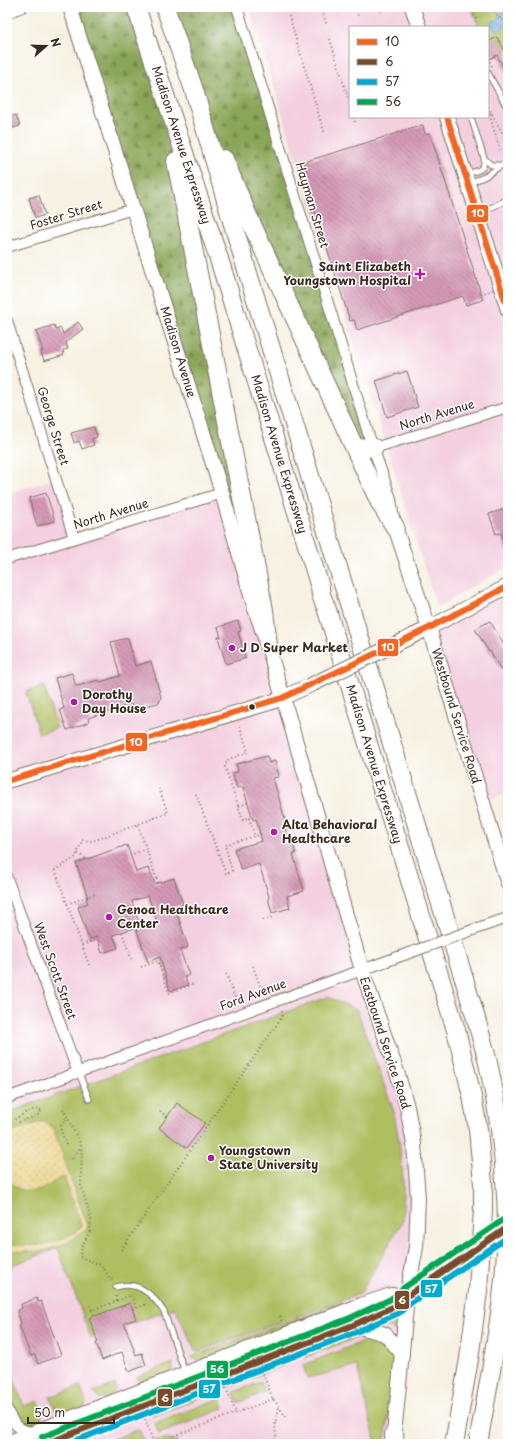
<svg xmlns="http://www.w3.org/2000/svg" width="515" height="1451" viewBox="0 0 515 1451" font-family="'Playpen Sans',sans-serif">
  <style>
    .built { fill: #f3cfdf; fill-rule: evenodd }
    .green { fill: #aebf62; stroke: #747440 }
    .forest { fill: url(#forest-firs); stroke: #62683b }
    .sand { fill: url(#sand-dots); stroke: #94825e }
    .water { fill: url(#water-waves); stroke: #5a6c82 }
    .building { fill: url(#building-back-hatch) }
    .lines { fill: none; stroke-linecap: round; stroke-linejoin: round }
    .lane-casing { stroke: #7d7063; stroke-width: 7 }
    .street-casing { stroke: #7d7063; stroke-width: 12 }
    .secondary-casing { stroke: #7d7063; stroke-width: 16 }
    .highway-casing { stroke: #7d7063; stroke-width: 20 }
    .path { stroke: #7d7063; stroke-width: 2; stroke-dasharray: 1 3; stroke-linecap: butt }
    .lane { stroke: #fff; stroke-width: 5 }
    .street { stroke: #fff; stroke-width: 10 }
    .secondary { stroke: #fff; stroke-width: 14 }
    .highway { stroke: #fff; stroke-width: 18 }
    .street-bridge-casing { stroke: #7d7063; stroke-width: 12; stroke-linecap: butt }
    .secondary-bridge-casing { stroke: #7d7063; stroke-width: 16; stroke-linecap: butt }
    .path-bridge { stroke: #7d7063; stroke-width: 2; stroke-dasharray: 1 3; stroke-linecap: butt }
    .street-bridge { stroke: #fff; stroke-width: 10 }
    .secondary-bridge { stroke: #fff; stroke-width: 14 }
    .bus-1-casing { stroke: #fff; stroke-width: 9 }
    .bus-2-casing { stroke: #fff; stroke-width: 9 }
    .bus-3-casing { stroke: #fff; stroke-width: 9 }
    .bus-4-casing { stroke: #fff; stroke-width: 9 }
    .bus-1 { stroke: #f26522; stroke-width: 6 }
    .bus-2 { stroke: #7a4b2a; stroke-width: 6 }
    .bus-3 { stroke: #00a9ce; stroke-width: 6 }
    .bus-4 { stroke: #00a651; stroke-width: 6 }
    .poi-dot { fill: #b5179e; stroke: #fff; stroke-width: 1.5 }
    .bus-dot { fill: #3b2a1e; stroke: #fff; stroke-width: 1.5 }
    .labels { text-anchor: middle; stroke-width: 3; stroke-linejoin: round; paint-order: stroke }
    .street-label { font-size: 12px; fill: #3b2a1e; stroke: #fff }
    .poi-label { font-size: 12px; font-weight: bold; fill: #3b2a1e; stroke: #fff; text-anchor: start }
    .line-badge { stroke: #fff; stroke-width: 1.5 }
    .badge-label { font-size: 11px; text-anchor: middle; font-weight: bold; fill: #fff }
  </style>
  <defs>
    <pattern id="forest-firs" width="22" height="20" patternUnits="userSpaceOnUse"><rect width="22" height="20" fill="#8aa658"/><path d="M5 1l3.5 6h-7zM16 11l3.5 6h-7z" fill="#728748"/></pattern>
    <pattern id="sand-dots" width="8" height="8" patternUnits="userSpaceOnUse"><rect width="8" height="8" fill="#eeda9e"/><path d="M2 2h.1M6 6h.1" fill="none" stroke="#cdbb88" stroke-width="1.8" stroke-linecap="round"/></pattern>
    <pattern id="water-waves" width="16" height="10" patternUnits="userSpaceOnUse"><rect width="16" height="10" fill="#79ade6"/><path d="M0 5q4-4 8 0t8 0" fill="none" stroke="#648dba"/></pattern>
    <pattern id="building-back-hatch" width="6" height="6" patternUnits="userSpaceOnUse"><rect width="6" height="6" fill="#d498b6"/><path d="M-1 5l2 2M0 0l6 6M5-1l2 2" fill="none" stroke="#ad7c93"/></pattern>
  </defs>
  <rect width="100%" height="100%" fill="#fff"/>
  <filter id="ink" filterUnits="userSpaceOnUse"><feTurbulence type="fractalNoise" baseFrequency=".025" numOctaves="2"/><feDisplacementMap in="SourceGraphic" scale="8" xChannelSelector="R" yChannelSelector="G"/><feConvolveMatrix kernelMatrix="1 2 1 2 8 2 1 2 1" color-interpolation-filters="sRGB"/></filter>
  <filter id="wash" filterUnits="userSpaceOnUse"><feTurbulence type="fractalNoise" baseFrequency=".012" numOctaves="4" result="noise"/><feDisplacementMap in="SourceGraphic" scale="16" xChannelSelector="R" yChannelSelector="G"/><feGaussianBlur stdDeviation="0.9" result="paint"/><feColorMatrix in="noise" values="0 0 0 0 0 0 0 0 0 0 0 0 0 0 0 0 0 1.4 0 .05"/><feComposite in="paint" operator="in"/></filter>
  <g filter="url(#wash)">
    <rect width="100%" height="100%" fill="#f7f1e2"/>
    <g class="built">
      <path d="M249,7h259v559l-71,42zM350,27h138v90h-138z"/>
      <path d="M56,479l18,59 148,-45 176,582 19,96 -26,273h-384v-951z"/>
      <path d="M508,586v207l-25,9 -54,-174z"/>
    </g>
    <g class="green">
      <path d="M471,7h37v42l-3,2 -8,-14 -9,5v-15h-9z"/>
      <path d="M44,686l13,42 -18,6 -13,-42z"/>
      <path d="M328,997l29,13 37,102 5,30 4,36v42l-43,74 -164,58 -21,-44 -84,30 -33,-90 -51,19v-154z"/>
      <path d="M341,1303l1,3 -137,54h-8l-6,-3z"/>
      <path d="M399,1308v27l-13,-10 -13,-6z"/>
      <path d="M356,1331l10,3 -62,24 4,-9z"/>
      <path d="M377,1336c8,6 14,12 17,22 4,17 -7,67 -10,86h-8l-19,-78 -50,12 -4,-13z"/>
      <path d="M7,1360l17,46 14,-5c3,8 5,15 2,23 -18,8 -23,-3 -28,-18 -2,-5 -5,-10 -5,-15 -1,-10 0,-20 0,-31z"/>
      <path d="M286,1361v4l-133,51 -2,-5 112,-49z"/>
      <path d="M173,1363l-1,7 -6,4 -26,10 -3,-7z"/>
      <path d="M261,1382l4,10 -27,11 -4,-11z"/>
      <path d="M116,1384c-1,11 -5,13 -16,14l-7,-6z"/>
      <path d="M80,1386l6,16 -1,4 -27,10 -8,-19z"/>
      <path d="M220,1398l4,10 -65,26 -4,-11z"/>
      <path d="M139,1429l4,10 -14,5h-28z"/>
      <path d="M165,1439l12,2 1,3h-32l8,-4z"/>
    </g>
    <g class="forest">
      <path d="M70,7h66l25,76 103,527z"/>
      <path d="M165,7h72l131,426 -11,18 -109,-235 -54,-126z"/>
    </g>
    <path class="sand" d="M42,1121l11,6 35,101c-23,19 -51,29 -81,21v-6c26,6 54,1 75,-16l-18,-50c-9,3 -11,6 -19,11 -14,7 -28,3 -38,-8v-46z"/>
    <path class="water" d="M508,9v14l-8,7h-5l-4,-7 1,-2h5l7,-11z"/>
    <g id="blocks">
      <g class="building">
        <path d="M497,37l8,14 3,-2v28l-11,-22 -9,5v-18z"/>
        <path d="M16,115l4,11 -11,3 -2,-11z"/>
        <path d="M423,125l2,9 5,-1 53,167 -17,5 -3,-9 -106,34 -3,-10 -4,1 -47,-149 4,-1 -3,-9z"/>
        <path d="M39,195l6,20 -10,3 -6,-20z"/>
        <path d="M78,322l5,7 -17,13 2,7 -5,1 1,5 -20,6 -3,-10h2l-7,-20 18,-6 2,5 5,-2 2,6z"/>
        <path d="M407,371l11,36 -31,10 -11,-36z"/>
        <path d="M94,427l3,10 -5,2 2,6 -12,4 -3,-8 -5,2 -3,-10z"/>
        <path d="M46,493l9,28 -18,5 -8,-28z"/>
        <path d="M508,508v42h-2l-5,-17 -5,1 -7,-20z"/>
        <path d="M238,621l3,10 -3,1 8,26 -20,6 -8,-27h3l-3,-10z"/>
        <path d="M490,621l18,31v14l-7,4 -11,-19 -1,1 -14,-23z"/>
        <path d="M128,638l7,28 16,-5 10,36 -2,6 -16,3 -1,3 -5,1 -5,-3 -1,-3 -43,14 1,4 -22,8 -7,-20 4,-2 -9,-30 17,-5 4,13h2l21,-6 1,2 20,-6 -9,-34z"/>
        <path d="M267,756l2,7 6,-2 4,16 -6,1 13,45h-2l5,19 3,-1 4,13h-3l11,37 -17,5 3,12 -18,5 -4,-15 1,-1 -10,-33 -18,6 -7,-21 28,-8 -6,-22 -3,1 -10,-33 -6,1 -5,-15 6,-1 -2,-8z"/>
        <path d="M127,845l9,27 13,-4 6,16 19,-6 9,26 -8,3 13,40 -8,3 9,25 -4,2 3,8 -18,6 -10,-34 -12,5 -12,-34 21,-7 -9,-25 -16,5 8,25 -27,9 5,13 -16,5 -5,-16 -8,2 -11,-32 10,-4 -2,-4 2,-1 -12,-35z"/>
        <path d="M177,1103l28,20 -18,25 -28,-20z"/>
        <path d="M37,1298l1,4 3,-1 20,54 -23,9 -3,-9 -4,1 -12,-31 2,-1 -4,-14 5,-2 -1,-4z"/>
        <path d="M130,1303l6,16 -12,4 12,32 6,-2 4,12 -17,7 -7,-20 -20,8 -6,-17 2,-1 -9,-24z"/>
      </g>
    </g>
  </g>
  <g filter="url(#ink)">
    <use href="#blocks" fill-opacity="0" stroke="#7d7063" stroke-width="1"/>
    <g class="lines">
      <g class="lane-casing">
        <g id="lane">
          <path d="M488,73l20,36"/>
          <path d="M485,159l6,6h11"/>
          <path d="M467,174c11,-4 18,-3 17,-16l-13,-41"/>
          <path d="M469,183l15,-6 24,-16"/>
          <path d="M479,214l29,-15"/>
          <path d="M79,1073l10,26"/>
          <path d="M116,1287c22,-7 37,7 48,25l26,75"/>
        </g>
      </g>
      <g class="street-casing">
        <g id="street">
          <path d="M237,7l131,426 23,66 3,20"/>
          <path d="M7,13l15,-6"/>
          <path d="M7,247l126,-38"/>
          <path d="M7,321l67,217"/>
          <path d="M374,448l134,-41"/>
          <path d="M7,559l215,-66"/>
          <path d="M7,878l71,195"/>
          <path d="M492,923l16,-5"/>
          <path d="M7,1098l391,-141"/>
          <path d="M7,1409c5,14 12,23 28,23"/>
        </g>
      </g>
      <g class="secondary-casing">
        <g id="secondary">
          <path d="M70,7l152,486 33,116 13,37 94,324 36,105 9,32 7,37 4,54 -2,49 -9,49 -8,89 -5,49 -3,10"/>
          <path d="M412,7l7,20"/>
          <path d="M447,117l61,193"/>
          <path d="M395,527l34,101 79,256"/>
          <path d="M394,645l35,-17 79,-42"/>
          <path d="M7,781l265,-79 10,-4 31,-14"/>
          <path d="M353,1325l32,9 17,19"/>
          <path d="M7,1443l354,-138 30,-10 16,1"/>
          <path d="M45,1444l308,-119 42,-19 12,-10 34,-23"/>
        </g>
      </g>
      <g class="highway-casing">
        <g id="highway">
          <path d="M136,7l83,252 101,328 1,8 5,12 130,423 16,66 6,33 5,54v27l-5,81 -9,68 -15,85"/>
          <path d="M165,7l29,83 38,131 224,732c11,36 23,73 32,110 10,44 16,87 18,132 5,83 -14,167 -28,249"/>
          <path d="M224,159l24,57 132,287 15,24"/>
          <path d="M176,161l88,449 4,36"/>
          <path d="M357,451l9,-4 8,1"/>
          <path d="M394,1434l1,10"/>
        </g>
      </g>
      <g class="path">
        <path d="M321,7l6,19"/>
        <path d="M355,7l3,9"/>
        <path d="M471,7l6,15"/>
        <path d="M495,7c-2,8 7,13 13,18"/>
        <path d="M380,11l12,-4"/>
        <path d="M289,16l35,116"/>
        <path d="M330,39l20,65"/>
        <path d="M488,58l4,8"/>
        <path d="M488,107l16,29"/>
        <path d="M491,113h-2l11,37"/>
        <path d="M354,117l1,5"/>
        <path d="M240,726l8,26 -19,7 -2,2 -2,6 18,53 7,-3"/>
        <path d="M196,794l30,80 6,-3 -7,-26 37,-11"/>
        <path d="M239,806l11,-4"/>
        <path d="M249,818l6,18"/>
        <path d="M138,825l20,58"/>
        <path d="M78,853l8,6"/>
        <path d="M130,855l16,-6"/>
        <path d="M67,904l28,-10"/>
        <path d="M263,920l10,-3"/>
        <path d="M122,932l10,29"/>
        <path d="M82,945l15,-6"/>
        <path d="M89,965l-34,-95 21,-13 6,-17 11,1 75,-28 -9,-24"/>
        <path d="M253,966l9,25"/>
        <path d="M141,967l17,-6 11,32 26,-10"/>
        <path d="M226,974l10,26"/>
        <path d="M63,1109l17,34 2,8 -1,23v11l10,35 -1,11 -8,15 -2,11 21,8 11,15"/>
        <path d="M160,1111l7,6"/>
        <path d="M7,1122c14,-3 18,-15 35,-12"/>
        <path d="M19,1122l18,-6 5,-6"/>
        <path d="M66,1145l-6,-18 7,-10"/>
        <path d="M72,1159l9,-12"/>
        <path d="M121,1250l161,-233v-7"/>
        <path d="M117,1301l14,-6 5,13"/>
        <path d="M90,1305l2,5 25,-9 -1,-6"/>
        <path d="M133,1309l14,-5"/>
        <path d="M92,1310l2,6"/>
        <path d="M280,1316l2,7"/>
        <path d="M263,1374l10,25 14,19"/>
        <path d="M226,1388l10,25"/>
        <path d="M145,1419l9,24"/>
        <path d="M271,1441l5,-2 -1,-16 4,-16"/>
        <path d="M152,1444l121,-45"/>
      </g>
      <use href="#lane" class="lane"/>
      <use href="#street" class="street"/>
      <use href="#secondary" class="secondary"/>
      <use href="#highway" class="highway"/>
      <g class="street-bridge-casing">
        <path id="street-bridge" d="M398,957l94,-34"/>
      </g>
      <g class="secondary-bridge-casing">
        <g id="secondary-bridge">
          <path d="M313,684l81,-39"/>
          <path d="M441,1273l67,-46"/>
        </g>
      </g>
      <path class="path-bridge" d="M481,294l27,-9"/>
      <use href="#street-bridge" class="street-bridge"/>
      <use href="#secondary-bridge" class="secondary-bridge"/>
      <g class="bus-1-casing">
        <g id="bus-1">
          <path d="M447,117l61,193"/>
          <path d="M7,781l275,-83 147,-70 79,-42"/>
        </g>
      </g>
      <g class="bus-2-casing">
        <path id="bus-2" d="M45,1444l308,-119 42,-19 12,-10 101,-69"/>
      </g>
      <g class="bus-3-casing">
        <path id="bus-3" d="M67,1444l289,-112 43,-19 13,-11 96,-65"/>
      </g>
      <g class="bus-4-casing">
        <path id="bus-4" d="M42,1437l308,-119 41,-19 11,-10 101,-69"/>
      </g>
      <use href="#bus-1" class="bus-1"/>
      <use href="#bus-2" class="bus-2"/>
      <use href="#bus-3" class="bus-3"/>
      <use href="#bus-4" class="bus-4"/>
    </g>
  </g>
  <g class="poi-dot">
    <path d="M418 268h4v4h4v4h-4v4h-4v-4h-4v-4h4z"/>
    <circle cx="232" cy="648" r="4"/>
    <circle cx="74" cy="702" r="4"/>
    <circle cx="274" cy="832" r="4"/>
    <circle cx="109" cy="917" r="4"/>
    <circle cx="211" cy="1158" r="4"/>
  </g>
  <circle class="bus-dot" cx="252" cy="707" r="3.5"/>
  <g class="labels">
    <g class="street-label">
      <text transform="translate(181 145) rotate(72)" y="4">Madison Avenue Expressway</text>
      <text transform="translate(312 205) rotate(73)" y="4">Hayman Street</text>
      <text transform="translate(66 215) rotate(-17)" y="4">Foster Street</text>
      <text transform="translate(178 352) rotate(73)" y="4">Madison Avenue</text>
      <text transform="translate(437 415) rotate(-17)" y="4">North Avenue</text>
      <text transform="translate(53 426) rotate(73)" y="4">George Street</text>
      <text transform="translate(279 454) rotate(73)" y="4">Madison Avenue Expressway</text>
      <text transform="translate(111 514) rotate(-17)" y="4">North Avenue</text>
      <text transform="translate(456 716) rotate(73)" y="4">Westbound Service Road</text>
      <text transform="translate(374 764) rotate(73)" y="4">Madison Avenue Expressway</text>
      <text transform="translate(55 971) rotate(70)" y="4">West Scott Street</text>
      <text transform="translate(253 995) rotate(-20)" y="4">Ford Avenue</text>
      <text transform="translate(385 1043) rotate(72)" y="4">Eastbound Service Road</text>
    </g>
    <g class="poi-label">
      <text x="411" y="271" text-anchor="end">Saint Elizabeth<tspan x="411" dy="14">Youngstown Hospital</tspan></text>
      <text x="240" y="652">J D Super Market</text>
      <text x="82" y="699">Dorothy<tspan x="82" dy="14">Day House</tspan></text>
      <text x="282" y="829">Alta Behavioral<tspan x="282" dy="14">Healthcare</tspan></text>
      <text x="117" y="914">Genoa Healthcare<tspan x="117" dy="14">Center</tspan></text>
      <text x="219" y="1155">Youngstown<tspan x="219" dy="14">State University</tspan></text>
    </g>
  </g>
  <g class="line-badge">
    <rect x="466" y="204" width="23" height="19" rx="4" fill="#f26522"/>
    <rect x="377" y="638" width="22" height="19" rx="4" fill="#f26522"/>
    <rect x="125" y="732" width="23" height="20" rx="4" fill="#f26522"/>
    <rect x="420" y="1279" width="23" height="19" rx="4" fill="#00a9ce"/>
    <rect x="394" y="1290" width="16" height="20" rx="4" fill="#7a4b2a"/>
    <rect x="206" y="1360" width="23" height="19" rx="4" fill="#00a651"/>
    <rect x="198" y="1379" width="23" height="20" rx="4" fill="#00a9ce"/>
    <rect x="157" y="1388" width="16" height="19" rx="4" fill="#7a4b2a"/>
  </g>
  <g class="badge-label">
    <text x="478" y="217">10</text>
    <text x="388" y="651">10</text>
    <text x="136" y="746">10</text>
    <text x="431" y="1293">57</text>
    <text x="402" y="1304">6</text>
    <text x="217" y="1373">56</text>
    <text x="209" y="1393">57</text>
    <text x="165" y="1402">6</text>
  </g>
  <rect width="515" height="1451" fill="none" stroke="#fff" stroke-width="24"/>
  <rect x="349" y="26" width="140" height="92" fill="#ffffff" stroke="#b1aaa5"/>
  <rect x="357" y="39" width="20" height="6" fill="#f26522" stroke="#b1aaa5"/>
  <text x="385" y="46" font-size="12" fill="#3b2a1e">10</text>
  <rect x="357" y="59" width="20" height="6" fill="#7a4b2a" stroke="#b1aaa5"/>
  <text x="385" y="66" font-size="12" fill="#3b2a1e">6</text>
  <rect x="357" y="79" width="20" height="6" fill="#00a9ce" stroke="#b1aaa5"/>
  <text x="385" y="86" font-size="12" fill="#3b2a1e">57</text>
  <rect x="357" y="99" width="20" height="6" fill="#00a651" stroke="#b1aaa5"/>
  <text x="385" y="106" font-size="12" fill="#3b2a1e">56</text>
  <g transform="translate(46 46) rotate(70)" stroke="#ffffff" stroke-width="3" paint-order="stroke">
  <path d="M0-3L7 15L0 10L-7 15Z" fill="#3b2a1e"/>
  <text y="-6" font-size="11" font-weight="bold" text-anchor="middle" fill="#3b2a1e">N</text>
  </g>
  <path d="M28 1417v6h86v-6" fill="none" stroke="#3b2a1e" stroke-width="2"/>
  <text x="34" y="1417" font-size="12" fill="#3b2a1e" stroke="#ffffff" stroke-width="3" paint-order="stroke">50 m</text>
</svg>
